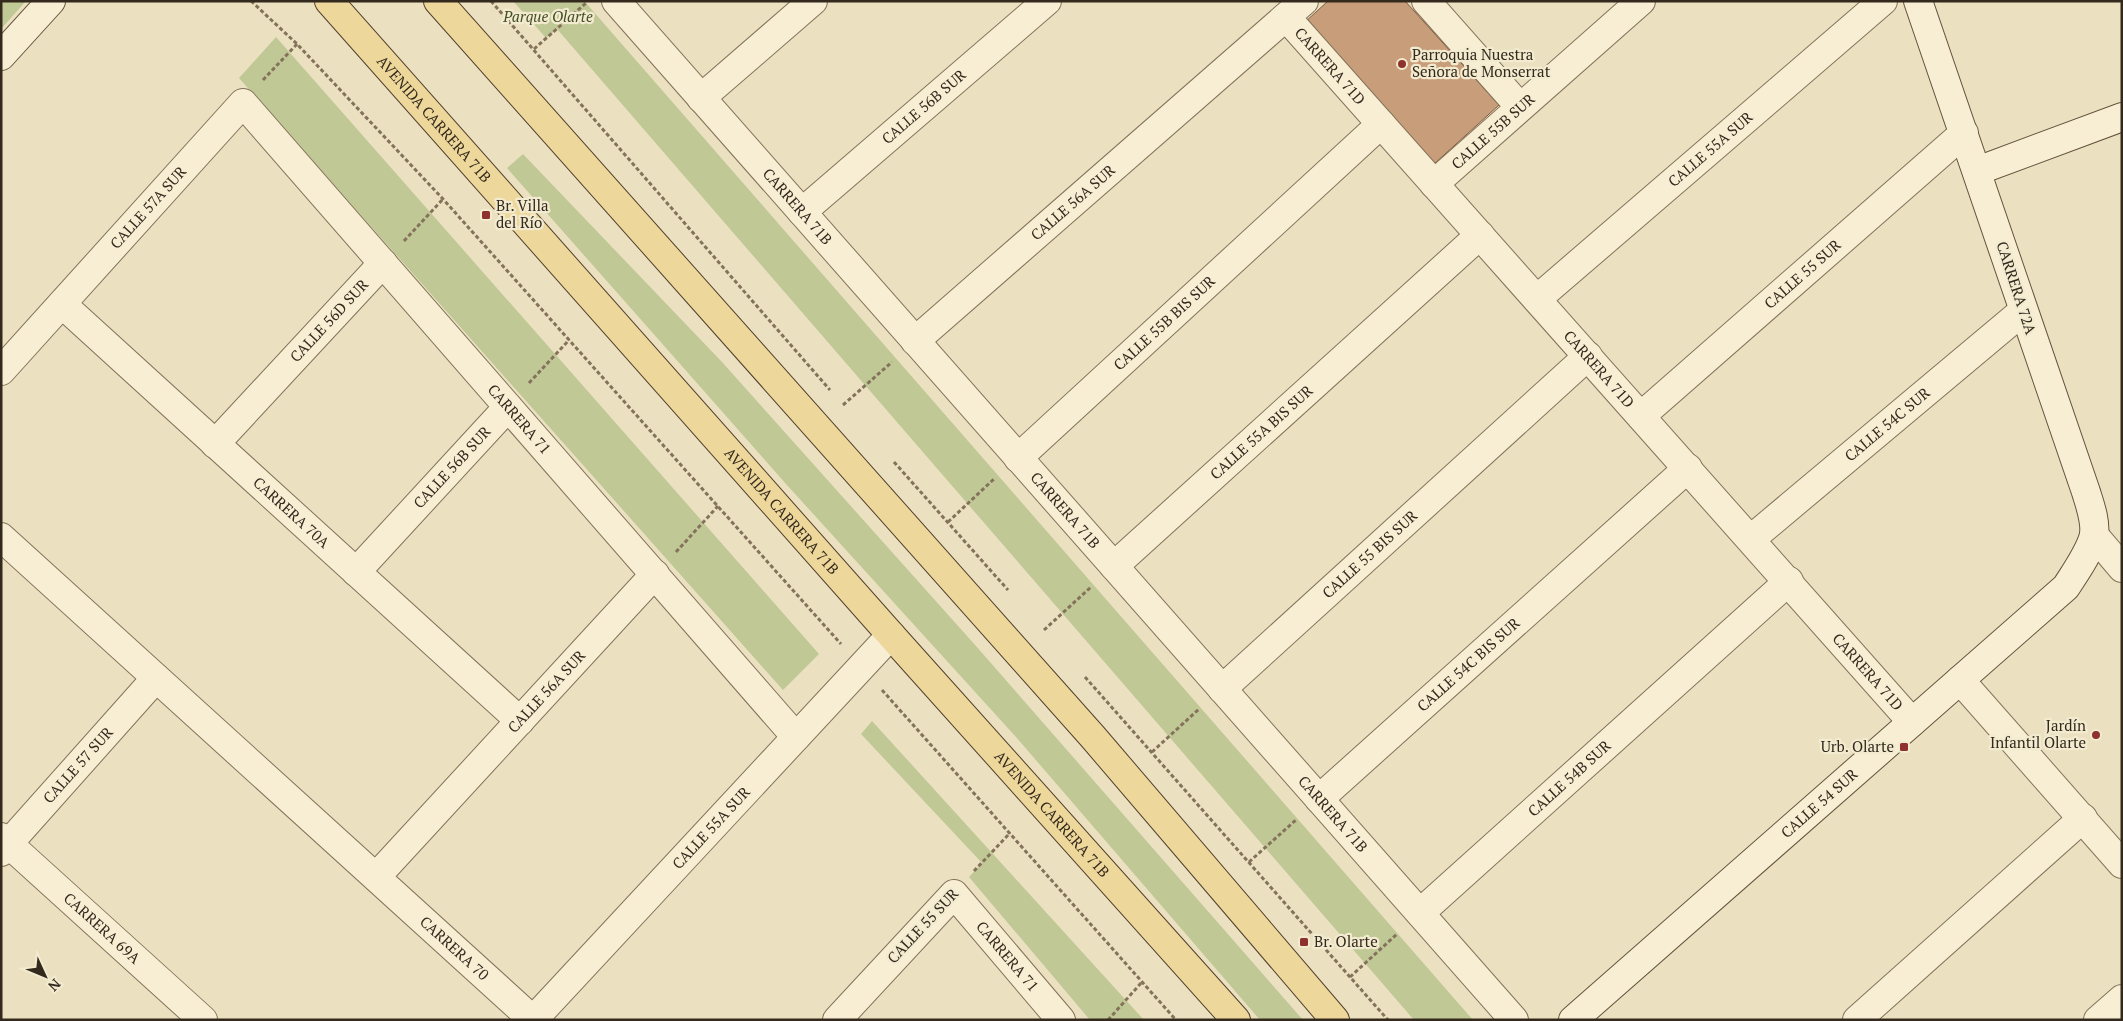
<svg xmlns="http://www.w3.org/2000/svg" width="2123" height="1021" viewBox="0 0 2123 1021" font-family="'PT Serif',serif">
  <style>
    .green { fill: #c0c896 }
    .building { fill: #c89d79; stroke: #825d41 }
    .lines { fill: none; stroke-linecap: round; stroke-linejoin: round }
    .street-casing { stroke: #84725a; stroke-width: 30 }
    .secondary-casing { stroke: #65533d; stroke-width: 30 }
    .primary-casing { stroke: #51402e; stroke-width: 30 }
    .path { stroke: #84725a; stroke-width: 3; stroke-dasharray: 4 2.5; stroke-linecap: butt }
    .street { stroke: #f7eed4; stroke-width: 28 }
    .secondary { stroke: #f7eed4; stroke-width: 28 }
    .primary { stroke: #edd79a; stroke-width: 28 }
    .poi-dot { fill: #8f312d; stroke: #f3ebd0; stroke-width: 2 }
    .labels { text-anchor: middle; stroke-width: 4.5; stroke-linejoin: round; paint-order: stroke }
    .park-label { font-size: 15px; font-style: italic; fill: #434f25; stroke: #f3ebd0 }
    .poi-label { font-size: 15px; fill: #34291d; stroke: #f3ebd0; text-anchor: start }
    .street-label { font-size: 15px; fill: #34291d; stroke: #f3ebd0 }
  </style>
  <rect width="100%" height="100%" fill="#ebe1c1"/>
  <g class="green">
    <path d="M1,1h25l-25,28z"/>
    <path d="M513,1h75l-2,2 887,1017h-59l-857,-991 -11,9z"/>
    <path d="M276,37l543,617 -36,36 -544,-612z"/>
    <path d="M523,154l199,208 254,284 327,374h-43l-244,-283 -230,-253 -279,-316z"/>
    <path d="M872,721l272,299h-54l-121,-143 13,-14 -121,-129z"/>
  </g>
  <path class="building" d="M1328,1h77l94,104 -66,60 -129,-142z"/>
  <g class="lines">
    <g class="street-casing">
      <g id="street">
        <path id="s1" d="M616,1l898,1019"/>
        <path d="M1426,1l94,106"/>
        <path id="s2" d="M1286,17l626,705"/>
        <path d="M701,98l112,-97"/>
        <path id="s3" d="M1434,184l207,-183"/>
        <path id="s4" d="M802,212l245,-211"/>
        <path id="s5" d="M1537,299l346,-298"/>
        <path id="s6" d="M62,304l458,417"/>
        <path id="s7" d="M915,341l389,-340"/>
        <path id="s8" d="M1,371l242,-268 553,634"/>
        <path id="s9" d="M1641,416l323,-283"/>
        <path id="s10" d="M215,444l168,-181"/>
        <path id="s11" d="M1018,458l363,-334"/>
        <path d="M2094,535l28,33"/>
        <path id="s12" d="M1,537l532,483"/>
        <path id="s13" d="M1751,539l272,-228"/>
        <path id="s14" d="M1114,566l366,-331"/>
        <path id="s15" d="M356,572l152,-165"/>
        <path d="M1960,680l162,184"/>
        <path id="s16" d="M1222,689l366,-333"/>
        <path id="s17" d="M1319,799l369,-331"/>
        <path id="s18" d="M1,837l202,183"/>
        <path id="s19" d="M1,852l155,-174"/>
        <path id="s20" d="M376,877l279,-303"/>
        <path id="s21" d="M1420,913l369,-332"/>
        <path id="s22" d="M533,1020l358,-385"/>
        <path id="s23" d="M837,1020l117,-126 107,126"/>
        <path d="M1857,1020l226,-202"/>
        <path d="M2098,1020l24,-21"/>
      </g>
    </g>
    <g class="secondary-casing">
      <g id="secondary">
        <path d="M1,56l50,-55"/>
        <path d="M1977,171l145,-54"/>
        <path id="s24" d="M1573,1020l493,-433c9,-14 24,-35 28,-52 2,-14 -4,-30 -8,-43l-168,-491"/>
      </g>
    </g>
    <g class="primary-casing">
      <g id="primary">
        <path id="s25" d="M329,1l562,634 345,385"/>
        <path d="M438,1l655,736 242,283"/>
      </g>
    </g>
    <g class="path">
      <path d="M251,1l46,43 146,155 398,445"/>
      <path d="M491,1l339,389"/>
      <path d="M534,49l52,-46"/>
      <path d="M263,80l34,-36"/>
      <path d="M404,241l39,-42"/>
      <path d="M529,383l40,-43"/>
      <path d="M843,405l49,-43"/>
      <path d="M894,462l114,128"/>
      <path d="M948,522l47,-44"/>
      <path d="M676,552l42,-46"/>
      <path d="M1044,630l47,-43"/>
      <path d="M1085,677l303,343"/>
      <path d="M882,690l294,330"/>
      <path d="M1152,752l47,-43"/>
      <path d="M1249,862l48,-43"/>
      <path d="M974,871l36,-38"/>
      <path d="M1350,977l47,-43"/>
      <path d="M1108,1020l34,-38"/>
    </g>
    <use href="#street" class="street"/>
    <use href="#secondary" class="secondary"/>
    <use href="#primary" class="primary"/>
  </g>
  <g class="poi-dot">
    <circle cx="1402" cy="64" r="5"/>
    <rect x="481" y="210" width="10" height="10" rx="2.5"/>
    <circle cx="2096" cy="735" r="5"/>
    <rect x="1899" y="742" width="10" height="10" rx="2.5"/>
    <rect x="1299" y="937" width="10" height="10" rx="2.5"/>
  </g>
  <g class="labels">
    <g class="park-label">
      <text x="548" y="22">Parque Olarte</text>
    </g>
    <g class="poi-label">
      <text x="1412" y="60">Parroquia Nuestra<tspan x="1412" dy="17">Señora de Monserrat</tspan></text>
      <text x="496" y="211">Br. Villa<tspan x="496" dy="17">del Río</tspan></text>
      <text x="2086" y="731" text-anchor="end">Jardín<tspan x="2086" dy="17">Infantil Olarte</tspan></text>
      <text x="1894" y="752" text-anchor="end">Urb. Olarte</text>
      <text x="1314" y="947">Br. Olarte</text>
    </g>
    <g class="street-label">
      <text dy="5" stroke="none"><textPath href="#s2" startOffset="66">CARRERA 71D</textPath></text>
      <text dy="5" stroke="none"><textPath href="#s4" startOffset="161">CALLE 56B SUR</textPath></text>
      <text dy="5" stroke="none"><textPath href="#s25" startOffset="158">AVENIDA CARRERA 71B</textPath></text>
      <text dy="5" stroke="none"><textPath href="#s3" startOffset="79">CALLE 55B SUR</textPath></text>
      <text dy="5" stroke="none"><textPath href="#s5" startOffset="229">CALLE 55A SUR</textPath></text>
      <text dy="5" stroke="none"><textPath href="#s7" startOffset="210">CALLE 56A SUR</textPath></text>
      <text dy="5" stroke="none"><textPath href="#s8" startOffset="220">CALLE 57A SUR</textPath></text>
      <text dy="5" stroke="none"><textPath href="#s1" startOffset="274">CARRERA 71B</textPath></text>
      <text dy="5" stroke="none"><textPath href="#s9" startOffset="215">CALLE 55 SUR</textPath></text>
      <text transform="translate(2016 288) rotate(72)" y="5">CARRERA 72A</text>
      <text dy="5" stroke="none"><textPath href="#s10" startOffset="168">CALLE 56D SUR</textPath></text>
      <text dy="5" stroke="none"><textPath href="#s11" startOffset="199">CALLE 55B BIS SUR</textPath></text>
      <text dy="5" stroke="none"><textPath href="#s2" startOffset="471">CARRERA 71D</textPath></text>
      <text dy="5" stroke="none"><textPath href="#s8" startOffset="781">CARRERA 71</textPath></text>
      <text dy="5" stroke="none"><textPath href="#s13" startOffset="178">CALLE 54C SUR</textPath></text>
      <text dy="5" stroke="none"><textPath href="#s14" startOffset="199">CALLE 55A BIS SUR</textPath></text>
      <text dy="5" stroke="none"><textPath href="#s15" startOffset="142">CALLE 56B SUR</textPath></text>
      <text dy="5" stroke="none"><textPath href="#s25" startOffset="682">AVENIDA CARRERA 71B</textPath></text>
      <text dy="5" stroke="none"><textPath href="#s1" startOffset="679">CARRERA 71B</textPath></text>
      <text dy="5" stroke="none"><textPath href="#s6" startOffset="310">CARRERA 70A</textPath></text>
      <text dy="5" stroke="none"><textPath href="#s16" startOffset="200">CALLE 55 BIS SUR</textPath></text>
      <text dy="5" stroke="none"><textPath href="#s17" startOffset="201">CALLE 54C BIS SUR</textPath></text>
      <text dy="5" stroke="none"><textPath href="#s2" startOffset="876">CARRERA 71D</textPath></text>
      <text dy="5" stroke="none"><textPath href="#s20" startOffset="252">CALLE 56A SUR</textPath></text>
      <text dy="5" stroke="none"><textPath href="#s19" startOffset="116">CALLE 57 SUR</textPath></text>
      <text dy="5" stroke="none"><textPath href="#s21" startOffset="201">CALLE 54B SUR</textPath></text>
      <text dy="5" stroke="none"><textPath href="#s24" startOffset="328">CALLE 54 SUR</textPath></text>
      <text dy="5" stroke="none"><textPath href="#s25" startOffset="1088">AVENIDA CARRERA 71B</textPath></text>
      <text dy="5" stroke="none"><textPath href="#s1" startOffset="1084">CARRERA 71B</textPath></text>
      <text dy="5" stroke="none"><textPath href="#s22" startOffset="262">CALLE 55A SUR</textPath></text>
      <text transform="translate(923 926) rotate(-47)" y="5">CALLE 55 SUR</text>
      <text dy="5" stroke="none"><textPath href="#s18" startOffset="136">CARRERA 69A</textPath></text>
      <text dy="5" stroke="none"><textPath href="#s12" startOffset="612">CARRERA 70</textPath></text>
      <text dy="5" stroke="none"><textPath href="#s23" startOffset="254">CARRERA 71</textPath></text>
    </g>
  </g>
  <rect width="2123" height="1021" fill="none" stroke="#34291d" stroke-width="5"/>
  <g transform="translate(45 976) rotate(134)" stroke="#f3ebd0" stroke-width="4" paint-order="stroke">
  <path d="M0-4L9 19L0 12L-9 19Z" fill="#34291d"/>
  <text y="-8" font-size="14" font-weight="bold" text-anchor="middle" fill="#34291d">N</text>
  </g>
</svg>
